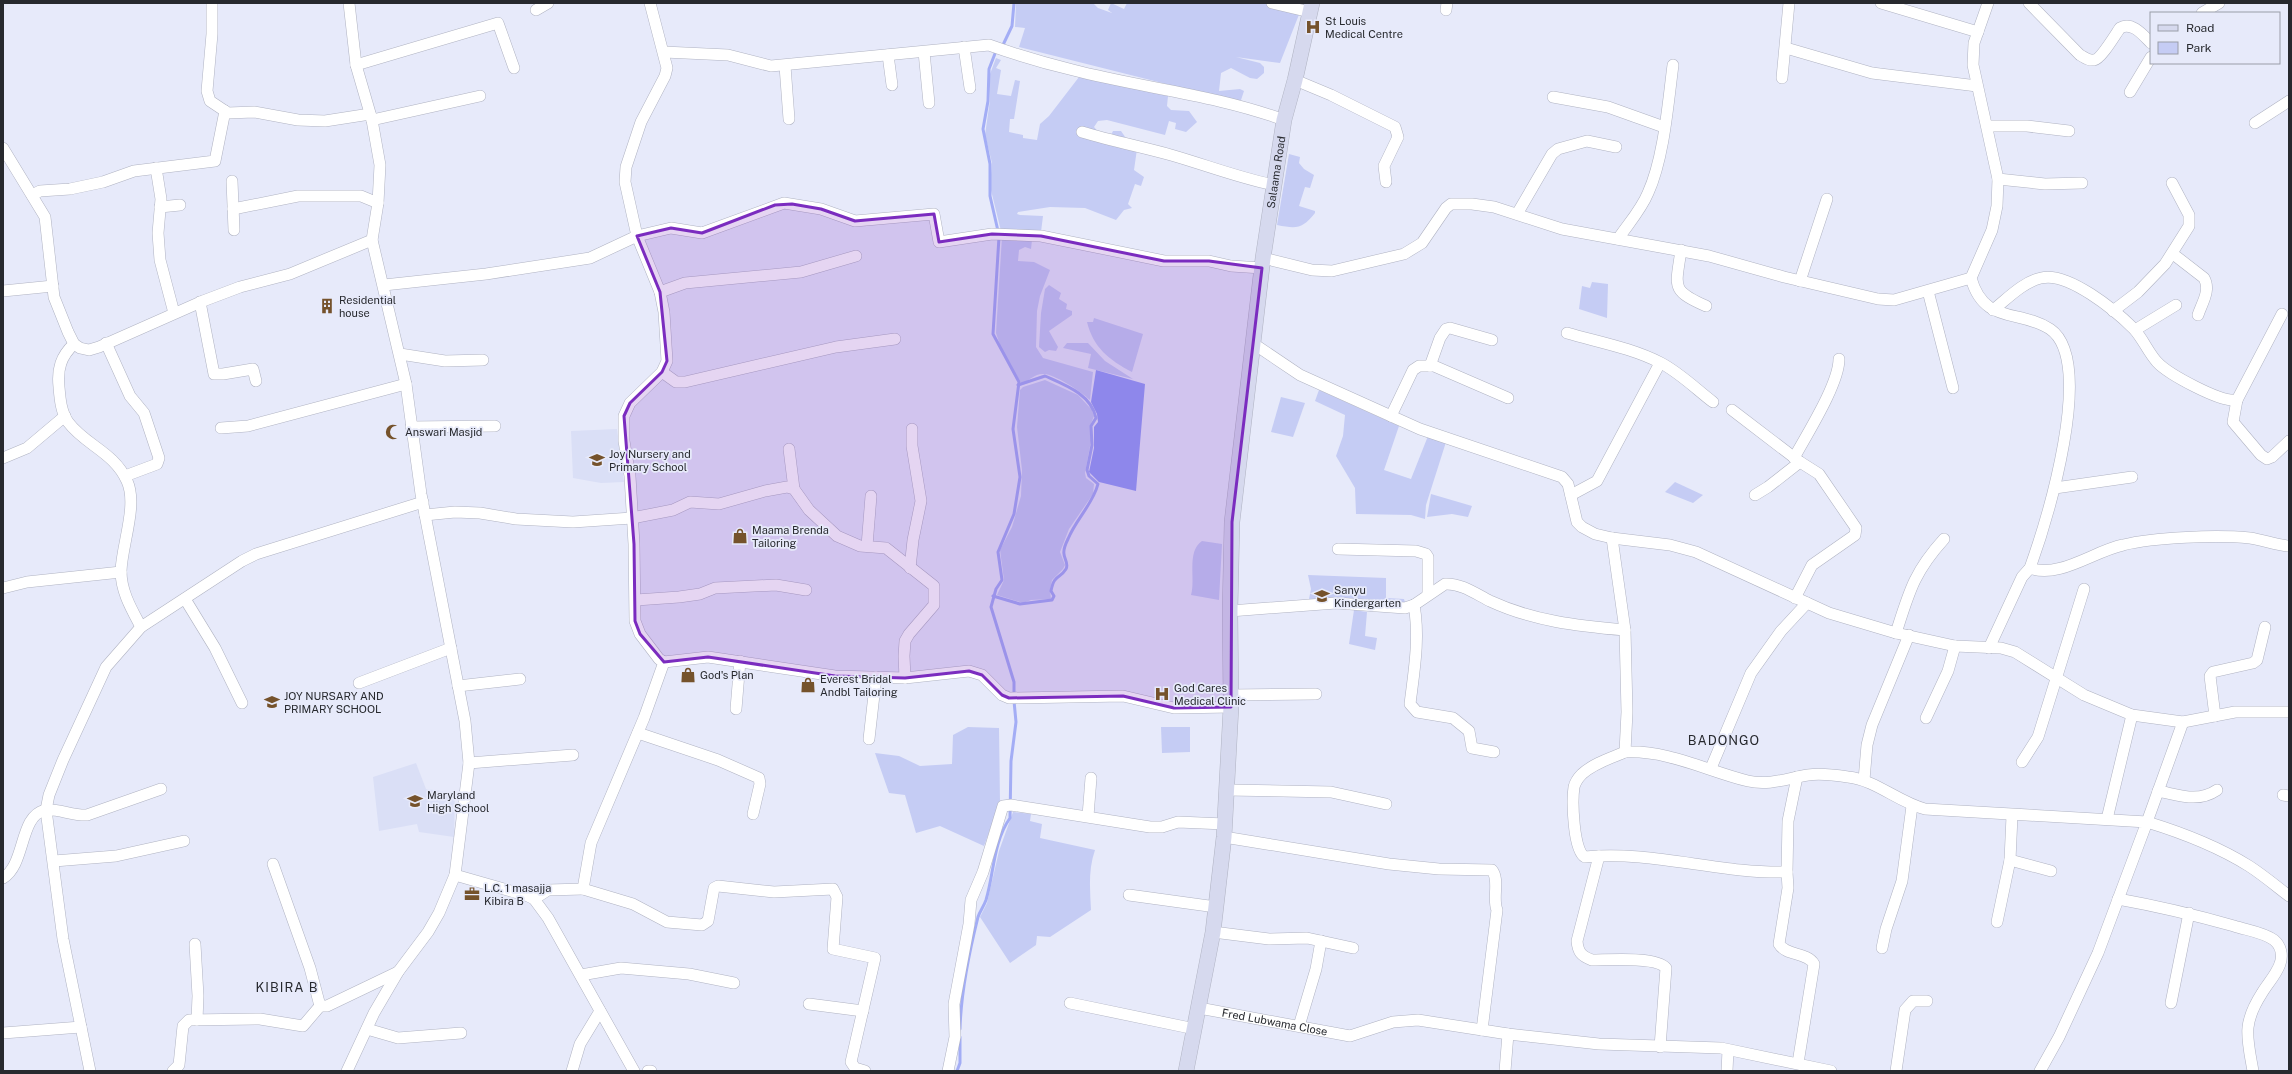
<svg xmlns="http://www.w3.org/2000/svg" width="2292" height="1074" viewBox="0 0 2292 1074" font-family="'Public Sans',sans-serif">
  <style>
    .built { fill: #dadff6 }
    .green { fill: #c5ccf4 }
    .forest { fill: #939ef7 }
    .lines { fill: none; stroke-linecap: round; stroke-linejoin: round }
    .stream { stroke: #a3adf5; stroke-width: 3 }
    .street-casing { stroke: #b0b3c2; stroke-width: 12 }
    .secondary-casing { stroke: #b0b3c2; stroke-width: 16 }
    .street { stroke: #fff; stroke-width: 11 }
    .secondary { stroke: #d6d9ee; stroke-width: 15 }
    .marked { fill: #7b2cbf; fill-opacity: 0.2; stroke: #7b2cbf; stroke-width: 3; stroke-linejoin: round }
    .labels { text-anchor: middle; stroke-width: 3.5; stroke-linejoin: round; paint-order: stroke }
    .poi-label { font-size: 11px; fill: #27292e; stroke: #e7eafa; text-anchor: start }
    .street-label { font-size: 11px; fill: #27292e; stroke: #e7eafa }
    .quarter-label { font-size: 13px; letter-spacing: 1px; fill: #27292e; stroke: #e7eafa }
  </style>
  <rect width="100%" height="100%" fill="#e7eafa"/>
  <g class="built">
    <path d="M617,429l7,53 -23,1 -28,-5 -2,-47z"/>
    <path d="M416,763l10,26 29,4 -1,44 -35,-5 -2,-8 -38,7 -6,-54z"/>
  </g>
  <g class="green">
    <path d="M1016,3h77l5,5 14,5 -4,-3 3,-7 13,6 3,-6h135l38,9 -20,51 -44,-6 24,6 4,4v6l-7,6 -7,-1 -19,-10 -10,5 -2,18 21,-2 4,2 -3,9 -7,1 -215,-54 6,-19 -10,-1z"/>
    <path d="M996,58l5,2 -5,8 5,2 -4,24 14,2 4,-16 5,1 -6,38h-4l-1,13 14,3v3l14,2 3,-16 9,-8 30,-39 89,19 -1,10 4,4 18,1 8,11 -11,10 -11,-3 1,-6 -7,-2 -4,14 -58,-15 -9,1 -4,6 6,7 10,3 3,-6h8l7,10 10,1 -4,28 10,7 -3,9 -6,-2 -7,20 4,4 -8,2 -8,10 -31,-12 -35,-1 -32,5 -1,2 3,1 23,1 -2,16 -40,-1 -11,-45 2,-23 -7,-28 5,-35v-26z"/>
    <path d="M1289,154l11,3 -1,6 5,6 10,6 -4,13 -5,-1 -6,19 16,5v2c-13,16 -18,16 -38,12z"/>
    <path d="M1002,237l30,3 -1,9 -6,-2 -6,3 -1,11 16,1 16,8 -10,26 -3,15 -1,36 7,11 50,14 -3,28c-8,-8 -36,-26 -46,-26 -8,-1 -15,6 -22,10l-19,-30 -7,-21z"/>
    <path d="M1592,282l16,2 -1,34 -28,-9 3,-23 8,2z"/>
    <path d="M1049,285l12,8 -2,6 8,5 -1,5 6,2v4l-23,16 9,16 -2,4 -7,-1 -4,2 -6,-5 2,-34 4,-24z"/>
    <path d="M1094,318l49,16 -11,38c-23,-12 -39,-25 -45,-50h6z"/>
    <path d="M1067,343h21l17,18 28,18 -45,-11 3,-14 -28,-6z"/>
    <path d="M1045,380l33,15 14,15 2,6 -4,10 1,15 -6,32 1,5 8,6 -1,10 -24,35 -9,23 5,13 -2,4 -11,11 -2,10 1,9 -20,1 -8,3 -26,-8 7,-15 -4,-30 12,-23 9,-31 1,-26 -5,-43 3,-37 3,-3z"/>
    <path d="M1319,390l80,36 -15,44 27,9 17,-43 18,6 -20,63 -1,14 -14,-4 -55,-1 -1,-26 -19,-32 7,-20 2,-21 -30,-14z"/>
    <path d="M1281,397l24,6 -12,34 -22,-5z"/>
    <path d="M1675,482l28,13 -10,8 -28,-11z"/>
    <path d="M1431,494l41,12 -4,11 -16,-3 -25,3z"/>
    <path d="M1202,541l20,3 -3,56 -28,-5c5,-16 -5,-43 11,-54z"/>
    <path d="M1308,575l78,3v20l18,1 2,7 -61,-8 -36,1 2,-10z"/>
    <path d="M1354,610l13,2 -2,24 12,2 -2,12 -26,-6z"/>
    <path d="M968,727l31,1 1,74 -16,44 -44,-20 -24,7 -11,-38 -16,-2 -14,-40 24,3 21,10 32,-2 1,-29z"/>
    <path d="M1161,727h29v25l-28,1z"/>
    <path d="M1013,812l18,2 -1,7 12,3 -2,14 55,12c-7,20 -5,40 -4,60l-41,27 -13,-1 -1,9 -26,18 -30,-46 7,-14 12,-52z"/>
  </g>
  <path class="forest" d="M1096,370l49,14 -9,107 -37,-9 -10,-10 5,-24v-21l4,-5 -1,-8 -6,-12z"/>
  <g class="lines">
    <g class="stream">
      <path d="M1002,47l10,-21 2,-23"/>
      <path d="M996,51l-7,18 -1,32 -5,28 7,35v32l8,35"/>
      <path d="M999,237l-6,97 26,48 -6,47 7,48 -6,37 -16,38 4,28 -6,9 -5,18 23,75v14"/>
      <path d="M993,596l27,8 32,-4 2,-4 -3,-5c3,-17 9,-12 15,-22 3,-5 -2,-11 -2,-15 -1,-5 2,-11 4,-15 8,-20 25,-35 30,-55l-9,-8 -2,-6 5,-25 -1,-19 5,-8c-5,-24 -31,-33 -51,-42l-27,9"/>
      <path d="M960,1029c1,-37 9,-76 18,-112 2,-6 6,-11 8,-17 8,-26 7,-58 24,-82l1,-57 5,-39 -2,-21"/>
      <path d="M957,1071l3,-8v-26"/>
    </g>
    <g class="street-casing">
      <g id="street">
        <path d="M650,3l17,65 -2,8 -24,46 -15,45 -1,15 12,54 23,56 4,20 3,49 -5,11 -32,31 -6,13v25l6,35 4,68 1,77 5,13 19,25 5,3 44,-5 127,19 70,2 64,-7 13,4 20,20 7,3 114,-2 51,12 57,-1"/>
        <path d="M1272,3l38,9"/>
        <path d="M1881,3l97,29"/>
        <path d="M1988,3l-14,40 -1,22 25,114 -1,27 -5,24 -21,48c13,47 48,31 79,51 47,32 -4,194 -20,239l-8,9 -33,71"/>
        <path d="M2029,3l51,52c4,2 8,6 14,5 7,-1 21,-25 26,-32 12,-7 23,7 31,15"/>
        <path d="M212,4v30l-5,57 3,10 18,12 26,-1 44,8 27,1 45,-7"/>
        <path d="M536,10l12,-7"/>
        <path d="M1446,10l1,-7"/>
        <path d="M2202,13l17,-10"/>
        <path d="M964,47l6,41"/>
        <path d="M1786,48l86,25 105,13"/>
        <path d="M664,52l64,3 43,11 218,-21c28,10 55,18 84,25 70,18 143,25 211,50"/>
        <path d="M924,52l5,51"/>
        <path d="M888,55l4,30"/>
        <path d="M356,65l142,-42 16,45"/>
        <path d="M785,66l4,53"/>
        <path d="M1782,78l7,-75"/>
        <path d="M1295,80l36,15 64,32 3,10 -14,29 2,16"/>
        <path d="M2130,92l21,-35"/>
        <path d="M1553,97l55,10 56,20"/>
        <path d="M372,120l108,-24"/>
        <path d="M2255,123l34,-22"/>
        <path d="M1987,126h40l42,5"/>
        <path d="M1082,132c30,9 60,15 89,23 35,10 68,23 103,30"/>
        <path d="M3,148l42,69 9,80 14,35 6,12 6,4 9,2 10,-3 104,-46 37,-14 50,-13 82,-34"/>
        <path d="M156,168l5,31 -3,34 2,27 14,53"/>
        <path d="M1998,179l47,5 37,-1"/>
        <path d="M232,181l2,49"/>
        <path d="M32,195l8,-4 30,-2 33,-7 31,-11 81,-10 10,-50"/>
        <path d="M160,207l20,-2"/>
        <path d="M233,209l65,-13h63l17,7"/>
        <path d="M1517,214l35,-60 6,-5 29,-8 29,6"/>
        <path d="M1618,239c10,-15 23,-29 30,-46 16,-35 20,-90 25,-128"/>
        <path d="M1681,250c-5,37 -11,40 25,56"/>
        <path d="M2173,254l31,24c7,12 -2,25 -6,37"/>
        <path d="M1263,258l49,12 20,1 72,-17 18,-11 24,-35 5,-4h21l22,3 68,22 147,27 75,21 94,22 16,1 77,-22"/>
        <path d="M1800,281l27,-82"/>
        <path d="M384,285l102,-11 104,-16 47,-22 34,-8 31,5 82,-30 37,6 34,12 79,-7 5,28 53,-8 49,2 123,25h45l22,5 31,2"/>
        <path d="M3,291l50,-5"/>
        <path d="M1928,291l25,97"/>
        <path d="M660,292l25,-9 116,-11 55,-16"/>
        <path d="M200,302l14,72h9l30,-5 3,12"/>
        <path d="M1993,310c14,-11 30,-28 48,-32 27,-7 75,33 93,51 9,10 14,23 23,33 11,12 64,41 80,38l45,-86"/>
        <path d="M2113,311l25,-19 27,-28 24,-38v-11l-17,-32"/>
        <path d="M2135,330l41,-25"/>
        <path d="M1567,333c31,9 65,15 94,30 19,10 35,26 52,39"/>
        <path d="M106,343l24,53 14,17 15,45 -2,6 -32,12"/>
        <path d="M74,344c-13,12 -17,25 -15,43 1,12 2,25 9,35 17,23 46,30 59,59 11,24 -5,63 -6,90 0,21 11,39 20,56"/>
        <path d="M1254,344l46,31 91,41 29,13 142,48 6,7 9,38 5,5 13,7 17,4 58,7 26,7 133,61 67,20 59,13 46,2 14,4 69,43 48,20 51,7 52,-10h54"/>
        <path d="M400,354l45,7 38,-1"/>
        <path d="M1430,366l10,-28 6,-9 4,-1 42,12"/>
        <path d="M662,372l14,10h9l151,-35 59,-8"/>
        <path d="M2237,400l-4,22 28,33 6,4 5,-2 17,-16"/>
        <path d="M1732,410l68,52 19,12 37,54 -1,7 -43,30 -17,33"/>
        <path d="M1391,416l22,-46 6,-4h15l74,32"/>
        <path d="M411,427l84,-1"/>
        <path d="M221,428l27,-2 158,-42"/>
        <path d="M789,449l5,40"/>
        <path d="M3,458l24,-10 38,-32"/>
        <path d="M1794,458c13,-24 45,-74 45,-99"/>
        <path d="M2055,488l77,-11"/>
        <path d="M1571,495l26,-14 63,-118"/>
        <path d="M1755,495l13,-8 32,-25"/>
        <path d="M425,515l30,-3 25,1 36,6 57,3 59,-4 41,-8 17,-8 29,2 46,-13 22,-4 7,2 15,21 28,26 23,10 26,2 48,38v19l-25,29 -4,7 -1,15 1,22"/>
        <path d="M1612,538l13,92 2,82 -2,40c44,-2 82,19 123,29 21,5 40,-3 60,-6 13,-2 27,0 40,2 28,3 50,25 77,32l222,13 -49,131 -39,84 -19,34"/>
        <path d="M867,546l4,-50"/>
        <path d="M1338,549l78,2 10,3 2,3v37"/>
        <path d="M910,568l3,-28 8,-39 -9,-55v-17"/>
        <path d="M2030,568c29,11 64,-17 93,-23 32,-8 94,-10 127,-7 13,2 26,7 39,8"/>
        <path d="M3,588l24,-6 94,-10"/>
        <path d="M185,599l30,49 27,55"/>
        <path d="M636,600l43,-3 21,-3 15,-6 61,-3 30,5"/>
        <path d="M1414,605c6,33 0,66 -4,99l7,8 36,6 16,13 3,17 22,4"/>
        <path d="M1230,611l106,-8 69,5 9,-3 31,-21c16,-1 31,10 45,17 43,20 88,25 135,29"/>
        <path d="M1896,633c13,-41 18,-61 48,-94"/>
        <path d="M359,683l92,-35"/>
        <path d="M458,686l62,-7"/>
        <path d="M1231,695l85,-1"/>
        <path d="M736,709l4,-48"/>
        <path d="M2215,716l-5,-40 3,-4 40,-9 4,-3 8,-33"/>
        <path d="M1926,718l22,-47 7,-25"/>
        <path d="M2183,722l-36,100c36,11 70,24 102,44 14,9 27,20 40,30"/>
        <path d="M638,733l80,27 41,18 1,6 -7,30"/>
        <path d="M869,739l7,-62"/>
        <path d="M1625,752c-14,6 -31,11 -43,22 -3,3 -7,9 -8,13 -2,13 -1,64 11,70 67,-7 134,17 202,15l1,-51 9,-44"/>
        <path d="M2022,762l16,-25 46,-148"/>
        <path d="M469,763l104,-8"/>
        <path d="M1711,768l40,-95 30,-42 26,-28"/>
        <path d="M1864,780l3,-35 5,-20 37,-90"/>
        <path d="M1227,790l104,2 55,12"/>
        <path d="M2158,791c21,4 40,12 59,-1"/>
        <path d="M2283,795l6,1"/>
        <path d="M1088,816l3,-38"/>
        <path d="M2107,819l25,-104"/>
        <path d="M1224,837l165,27 50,5 53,1c8,10 0,28 5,40l-15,120"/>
        <path d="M1599,856l-22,85c1,11 4,15 15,19 16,0 64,-4 74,8l-6,79"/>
        <path d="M2010,860l41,11"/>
        <path d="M54,861l62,-5 68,-15"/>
        <path d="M273,864l37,104 10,38h7l71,-34"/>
        <path d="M1787,872l1,16 -9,56c7,12 28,8 35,20l-16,99"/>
        <path d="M455,875l73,21 6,3 14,19 86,153"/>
        <path d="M3,878c23,-14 16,-62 42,-68 11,-2 29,6 42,5l74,-26"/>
        <path d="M583,889l50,15 34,18 35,3 6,-4 6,-33 4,-2 56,6 59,-3 4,8 -4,52 42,9 -24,104 4,6 10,3"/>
        <path d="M1129,895l87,12"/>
        <path d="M534,899l14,-9 35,-1 8,-46 53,-125 20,-56"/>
        <path d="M2118,899c39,7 77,16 116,27 12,4 29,6 40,14 7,6 9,15 6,24 -4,11 -12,19 -18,29 -20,31 -15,44 -9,78"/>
        <path d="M1997,922l13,-62 2,-44"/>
        <path d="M1213,932l56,7 38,-1 46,10"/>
        <path d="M195,944l3,52 -1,24"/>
        <path d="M1882,948l4,-19 16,-48 10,-75"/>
        <path d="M581,975l40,-7 68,6 45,9"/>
        <path d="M1070,1003l125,26"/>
        <path d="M2171,1003l18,-90"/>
        <path d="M809,1004l54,7"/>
        <path id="s1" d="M1199,1008l151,28 43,-14 25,-2 90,14 91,10 122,4 110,23"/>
        <path d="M1299,1026l17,-57 5,-28"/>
        <path d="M367,1029l31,9 63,-5"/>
        <path d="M3,1033l78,-6"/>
        <path d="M90,1071l-27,-132 -17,-129 3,-15 14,-35 43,-93 35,-40 101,-66 14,-7 167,-52"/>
        <path d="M173,1071l6,-6 4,-39 6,-6 71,-1 43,7 17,-20"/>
        <path d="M347,1071l27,-58 24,-41 30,-40 11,-19 16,-38 14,-112 -4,-42 -44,-227 -15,-110 -34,-144 6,-37 2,-38 -8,-45 -16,-55 -7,-62"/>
        <path d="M572,1071l8,-27 20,-33"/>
        <path d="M648,1071h3"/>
        <path d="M948,1071l7,-34 -1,-33 15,-80 2,-24 12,-28 20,-66 8,-1 139,22h12l16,-5 47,2"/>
        <path d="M1505,1071l3,-37"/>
        <path d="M1727,1071l1,-21"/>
        <path d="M1896,1071l9,-61 8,-9h14"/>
      </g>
    </g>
    <g class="secondary-casing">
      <g id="secondary">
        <path id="s2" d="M1186,1071l27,-139 11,-95 7,-130 -1,-96 2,-89 31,-264 21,-138 11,-40 17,-77"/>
      </g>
    </g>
    <use href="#street" class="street"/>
    <use href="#secondary" class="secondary"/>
  </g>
  <path class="marked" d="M792,204l29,5 34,12 79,-7 5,28 53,-8 49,2 123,25h45l53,7 -30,254 -1,185 -57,1 -51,-12 -114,2 -7,-3 -20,-20 -13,-4 -64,7 -70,-2 -127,-19 -44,5 -24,-28 -5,-13 -1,-77 -10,-128 6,-13 32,-31 5,-11 -7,-69 -23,-56 34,-8 31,5 73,-28z"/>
  <defs>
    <g id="hospital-bare" transform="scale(1.2)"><path d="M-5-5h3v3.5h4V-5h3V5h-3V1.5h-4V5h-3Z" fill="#75522b" stroke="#e7eafa" stroke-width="2.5" paint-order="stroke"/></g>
    <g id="building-bare" transform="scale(1.2)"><path d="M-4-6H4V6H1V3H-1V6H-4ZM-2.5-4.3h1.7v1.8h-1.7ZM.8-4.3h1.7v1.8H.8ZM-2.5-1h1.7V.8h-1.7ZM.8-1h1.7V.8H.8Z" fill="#75522b" stroke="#e7eafa" stroke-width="2.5" paint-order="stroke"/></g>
    <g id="mosque-bare" transform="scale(1.2)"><path d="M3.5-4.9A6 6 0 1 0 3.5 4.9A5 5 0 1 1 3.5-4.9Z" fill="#75522b" stroke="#e7eafa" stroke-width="2.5" paint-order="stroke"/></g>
    <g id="school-bare" transform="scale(1.2)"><path d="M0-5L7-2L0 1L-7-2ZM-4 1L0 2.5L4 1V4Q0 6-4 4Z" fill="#75522b" stroke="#e7eafa" stroke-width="2.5" paint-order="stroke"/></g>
    <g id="shop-bare" transform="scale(1.2)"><path d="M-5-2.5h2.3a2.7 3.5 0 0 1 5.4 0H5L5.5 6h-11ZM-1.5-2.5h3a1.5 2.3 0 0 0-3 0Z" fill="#75522b" stroke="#e7eafa" stroke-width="2.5" paint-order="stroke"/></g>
    <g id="office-bare" transform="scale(1.2)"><path d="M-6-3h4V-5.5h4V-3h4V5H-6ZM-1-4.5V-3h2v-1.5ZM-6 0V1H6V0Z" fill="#75522b" stroke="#e7eafa" stroke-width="2.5" paint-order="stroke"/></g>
  </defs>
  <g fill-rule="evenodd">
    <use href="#hospital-bare" x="1313" y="27"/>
    <use href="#building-bare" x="327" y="306"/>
    <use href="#mosque-bare" x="393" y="432"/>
    <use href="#school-bare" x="597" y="460"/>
    <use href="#shop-bare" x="740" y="536"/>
    <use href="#school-bare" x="1322" y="596"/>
    <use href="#shop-bare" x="688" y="675"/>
    <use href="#shop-bare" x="808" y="685"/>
    <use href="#hospital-bare" x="1162" y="694"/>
    <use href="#school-bare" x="272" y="702"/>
    <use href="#school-bare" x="415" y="801"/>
    <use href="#office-bare" x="472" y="894"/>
  </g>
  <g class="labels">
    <g class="poi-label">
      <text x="1325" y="25">St Louis<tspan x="1325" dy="13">Medical Centre</tspan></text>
      <text x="339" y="304">Residential<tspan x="339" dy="13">house</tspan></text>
      <text x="405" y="436">Answari Masjid</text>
      <text x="609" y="458">Joy Nursery and<tspan x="609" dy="13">Primary School</tspan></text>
      <text x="752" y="534">Maama Brenda<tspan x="752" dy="13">Tailoring</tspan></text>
      <text x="1334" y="594">Sanyu<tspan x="1334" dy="13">Kindergarten</tspan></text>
      <text x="700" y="679">God's Plan</text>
      <text x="820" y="683">Everest Bridal<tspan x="820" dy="13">Andbl Tailoring</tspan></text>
      <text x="1174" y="692">God Cares<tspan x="1174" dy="13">Medical Clinic</tspan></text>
      <text x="284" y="700">JOY NURSARY AND<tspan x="284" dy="13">PRIMARY SCHOOL</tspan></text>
      <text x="427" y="799">Maryland<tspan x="427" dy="13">High School</tspan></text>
      <text x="484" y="892">L.C. 1 masajja<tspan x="484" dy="13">Kibira B</tspan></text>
    </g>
    <g class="street-label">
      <text dy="4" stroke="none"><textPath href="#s2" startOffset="905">Salaama Road</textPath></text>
      <text dy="4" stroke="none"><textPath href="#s1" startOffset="77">Fred Lubwama Close</textPath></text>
    </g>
    <g class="quarter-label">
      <text x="1724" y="745">BADONGO</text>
      <text x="287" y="992">KIBIRA B</text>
    </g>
  </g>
  <rect width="2292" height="1074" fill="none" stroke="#27292e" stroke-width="8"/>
  <rect x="2150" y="12" width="130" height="52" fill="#e7eafa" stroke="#9a9da8"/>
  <rect x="2158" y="25" width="20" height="6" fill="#d6d9ee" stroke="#9a9da8"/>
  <text x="2186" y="32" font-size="12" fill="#27292e">Road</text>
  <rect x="2158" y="42" width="20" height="12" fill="#c5ccf4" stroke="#9a9da8"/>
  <text x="2186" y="52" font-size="12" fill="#27292e">Park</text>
</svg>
